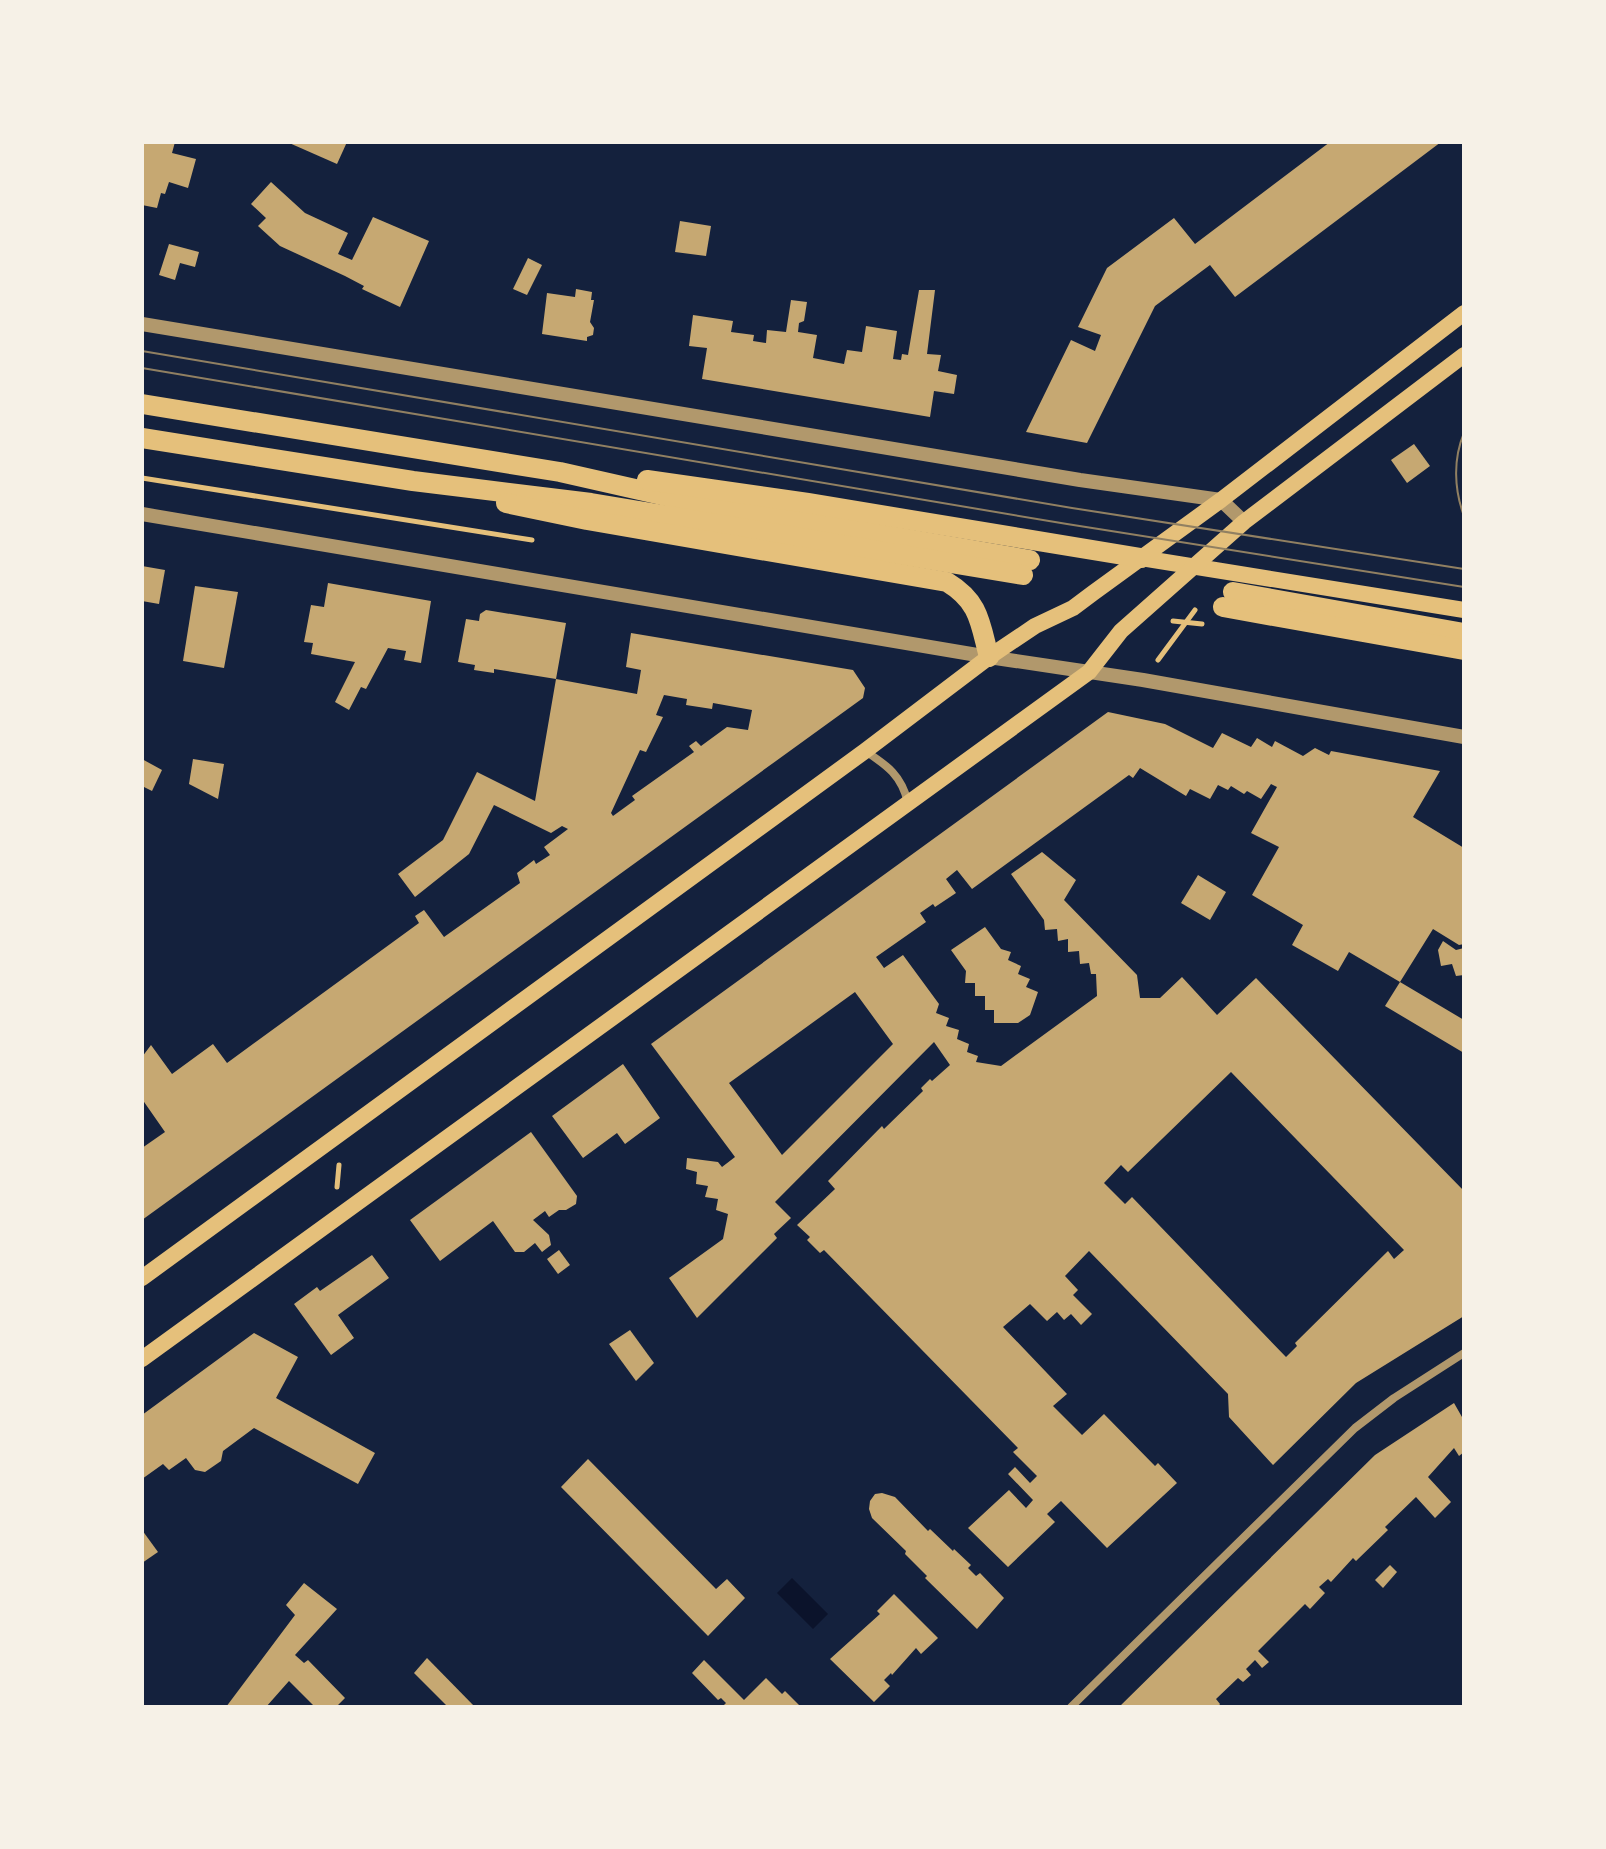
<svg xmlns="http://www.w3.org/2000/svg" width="1606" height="1849" viewBox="0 0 1606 1849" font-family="'Noto Serif',serif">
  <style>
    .water { fill: #0b132b }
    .building { fill: #c6a872; fill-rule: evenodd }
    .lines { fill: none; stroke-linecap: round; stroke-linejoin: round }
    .path { stroke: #e5c07b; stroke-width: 5 }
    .minor { stroke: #b1986c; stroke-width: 8 }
    .tertiary { stroke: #b1986c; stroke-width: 14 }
    .secondary { stroke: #e5c07b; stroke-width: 16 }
    .primary { stroke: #e5c07b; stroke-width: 20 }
    .tram { stroke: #918062; stroke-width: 2 }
  </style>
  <rect width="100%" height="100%" fill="#14213d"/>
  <path class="water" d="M792,1578l36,36 -15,15 -36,-36z"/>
  <g class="building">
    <path d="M142,142h33l-3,11 24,6 -8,29 -19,-6 -4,12 -4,-1 -4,15 -15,-3z"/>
    <path d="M287,142h60l-10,22z"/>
    <path d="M1330,142h111l-206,155 -25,-32 -55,41 -68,137 -61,-11 45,-92 24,11 6,-16 -23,-8 29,-59 67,-50 21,26z"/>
    <path d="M271,182l34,31 43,20 -10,21 14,6 21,-43 56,24 -29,66 -38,-18 2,-3 -19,-10 -65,-30 -22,-20 8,-8 -15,-14z"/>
    <path d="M680,221l31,5 -5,30 -31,-4z"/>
    <path d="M169,244l30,8 -4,15 -15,-4 -5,17 -16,-5z"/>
    <path d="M528,258l14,7 -15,30 -14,-6z"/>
    <path d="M576,289l16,3 -1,8h3l-4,22 4,6 -1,7 -6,2v4l-45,-7 5,-41 28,4z"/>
    <path d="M919,290h16l-8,64 14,1 -3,16 19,4 -3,19 -20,-3 -4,26 -228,-38 5,-31 -18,-2 4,-31 40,6 -2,11 23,3 -1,6 13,2 1,-13 19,2 5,-32 16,2 -3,19 -5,2 -1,9 19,3 -4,23 31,6 3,-14 15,2 4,-26 31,5 -4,28 8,1 1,-6 6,1z"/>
    <path d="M1414,444l16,22 -23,17 -16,-23z"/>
    <path d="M142,566l23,4 -6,34 -17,-3z"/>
    <path d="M328,583l103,18 -10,62 -17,-3 2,-9 -18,-3 -22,41 -5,-2 -12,23 -14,-8 20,-40 -44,-8 2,-11 -9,-1 7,-37 13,2z"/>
    <path d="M195,586l43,6 -14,76 -41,-7z"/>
    <path d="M486,610l80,13 -10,56 -62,-10v4l-20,-3 1,-5 -17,-3 8,-43 13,2 1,-7z"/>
    <path d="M631,633l222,37 12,18 -2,10 -721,522v-72l23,-16 -23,-33v-42l9,-12 21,29 41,-30 14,19 192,-140 -4,-7 9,-6 20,27 76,-54 -3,-10 17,-13 2,4 14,-9 -6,-8 24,-18 -6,-3 -11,7 -57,-28 -25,49 -54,43 -17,-23 45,-34 34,-68 58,29 21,-122 81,15 4,-24 -15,-3zM664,695l23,4 -1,6 26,4 1,-6 39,7 -4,20 -21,-3 -26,19 -5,-5 -7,5 5,6 -62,44 3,4 -22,16 -2,-3 29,-63 6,2 17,-35 -7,-2z"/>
    <path d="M1108,712l57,12 48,24 9,-15 29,14 6,-9 15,9 3,-6 28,15 12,-8 14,7 2,-4 109,20 -27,46 51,31v96l-5,1 -26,-16 -33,53 64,38v33l-79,-47 15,-24 -51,-30 -11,19 -46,-26 11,-20 -51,-30 27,-48 -28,-14 26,-46 -6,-3 -10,15 -14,-8 -3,3 -13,-8 -3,4 -10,-5 -8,14 -20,-10 -4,7 -46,-28 -7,10 -4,-3 -157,114 -15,-19 -11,9 10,14 -21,14 -2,-3 -13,9 6,9 -50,35 8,11 19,-13 36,49 -3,9 13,5 -3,8 13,4 -2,9 12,5 -2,8 11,4 -2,6 25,4 96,-70 -1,-22h-5l-2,-11 -9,1 -1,-13 -11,1v-13l-10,2 -1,-12 -12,1 -1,-10 -33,-46 31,-22 34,28 -12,20 73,75 3,23h20l22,-21 35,38 39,-37 208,213v125l-108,67 -83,82 -44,-48 -1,-23 -139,-143 -24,25 13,14 -5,5 19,19 -11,11 -10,-11 -7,6 -7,-8 -10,9 -17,-17 -27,23 64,67 -14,12 29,29 22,-21 51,52 3,-3 19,20 -70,65 -46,-47 -14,13 8,8 -47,45 -40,-39 41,-38 17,18 7,-8 -25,-26 7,-7 15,16 7,-7 -24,-24 5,-4 -194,-198 -4,3 -13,-13 3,-3 -13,-12 38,-36 -7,-8 54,-55 2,3 39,-38 -2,-3 9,-9 2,2 18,-16 -16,-23 -159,160 16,16 -17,16 3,4 -80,80 -28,-40 54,-39 5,-25 -12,-4 2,-11 -13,-2 3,-11 -12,-2 1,-12 -11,-3 1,-11 31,4 4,5 13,-10 -84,-113zM855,992l38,52 -111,111 -53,-72zM1231,1072l173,178 -10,9 -6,-8 -93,92 2,3 -11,11 -154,-160 -7,7 -21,-21 17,-18 7,7z"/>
    <path d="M142,759l20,11 -10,21 -10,-5z"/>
    <path d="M193,759l31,5 -6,35 -29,-15z"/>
    <path d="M1198,875l28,17 -16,28 -29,-17z"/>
    <path d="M985,927l16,22 10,3 -3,8 13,6 -3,8 12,5 -4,8 12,5 -8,23 -12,8h-24v-13h-9v-14h-10v-13h-10l1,-12 -15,-21z"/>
    <path d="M1443,941l13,9 8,-2v27l-8,1 -4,-12 -11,2 -3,-16z"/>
    <path d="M623,1064l37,54 -35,26 -8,-11 -34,25 -31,-42z"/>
    <path d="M531,1132l46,64 -1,8 -10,6h-7l-10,7 -4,-6 -12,9 16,15 2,10 -9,7 -7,-9 -11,9h-9l-22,-31 -53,40 -30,-41z"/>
    <path d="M559,1250l11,15 -12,9 -11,-15z"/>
    <path d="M372,1255l17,23 -51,37 16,23 -23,17 -37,-51 23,-17 3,4z"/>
    <path d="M630,1330l24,33 -18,18 -27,-37z"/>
    <path d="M254,1333l44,24 -22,41 99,55 -17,31 -104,-56 -31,23 -2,10 -16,11 -10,-2 -9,-12 -17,12 -6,-6 -21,15v-64z"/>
    <path d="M1454,1403l8,14 2,-1v36l-5,4 -5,-8 -26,29 23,25 -16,16 -19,-21 -31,30 3,3 -32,31 -3,-3 -22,24 -3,-3 -9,8 6,6 -15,16 -5,-5 -47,47 11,11 -7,6 -7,-8 -9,9 5,6 -8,7 -5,-4 -22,21 4,5 -2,3h-99l256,-252z"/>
    <path d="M588,1459l128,130 11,-10 18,19 -37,38 -147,-149z"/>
    <path d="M882,1493l13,4 33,34 2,-2 23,22 1,-2 17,16 -3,3 8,8 4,-3 24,25 -27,31 -52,-51 2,-2 -22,-22 1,-3 -34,-33 -3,-9 1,-8 5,-7z"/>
    <path d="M142,1530l16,22 -16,11z"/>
    <path d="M1390,1565l7,7 -14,16 -8,-8z"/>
    <path d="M304,1583l33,26 -42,46 9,8 4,-3 37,38 -9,9h-21l-26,-26 -23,26h-40l69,-92 -9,-10z"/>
    <path d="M894,1594l44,44 -17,16 -5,-6 -24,27 -1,-2 -7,7 6,6 -16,16 -44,-43 50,-45 -3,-3z"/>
    <path d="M427,1658l48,49h-27l-34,-34z"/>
    <path d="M704,1660l40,40 22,-22 16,16 3,-3 16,16h-79l4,-4 -5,-5 -3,2 -26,-27z"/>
  </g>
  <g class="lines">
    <g class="path">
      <path d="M142,478l390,62"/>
      <path d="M1173,621l29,3"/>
      <path d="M1158,660l37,-50"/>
      <path d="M337,1187l2,-22"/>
    </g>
    <g class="minor">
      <path d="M865,751c22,14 37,25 43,52"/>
      <path d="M1071,1707l284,-279 39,-30 70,-45"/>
    </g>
    <g class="tertiary">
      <path d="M142,324l938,156 141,20 23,22"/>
      <path d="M142,514l847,143 154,23 321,57"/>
    </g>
    <g class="secondary">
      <path d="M1141,558l323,52"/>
      <path d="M142,1278l723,-527 124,-94 46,-31 38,-18 20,-15 128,-93 243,-187"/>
      <path d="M142,1359l947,-687 32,-41 123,-109 220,-167"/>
    </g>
    <g class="primary">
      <path d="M142,404l418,68 137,31 333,57"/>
      <path d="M142,438l271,43 178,22 432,72"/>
      <path d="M647,480l161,23 333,55"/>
      <path d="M506,503l81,17 360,62c33,20 33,41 42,75"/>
      <path d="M1233,592l231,41"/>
      <path d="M1223,607l241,43"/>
    </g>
    <g class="tram">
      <path d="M142,351l930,157 392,61"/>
      <path d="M142,368l925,156 397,63"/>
      <path d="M1464,433c-11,26 -10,56 0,83"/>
    </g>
  </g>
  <rect width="1606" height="1849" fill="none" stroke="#f6f1e7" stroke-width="288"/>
</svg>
